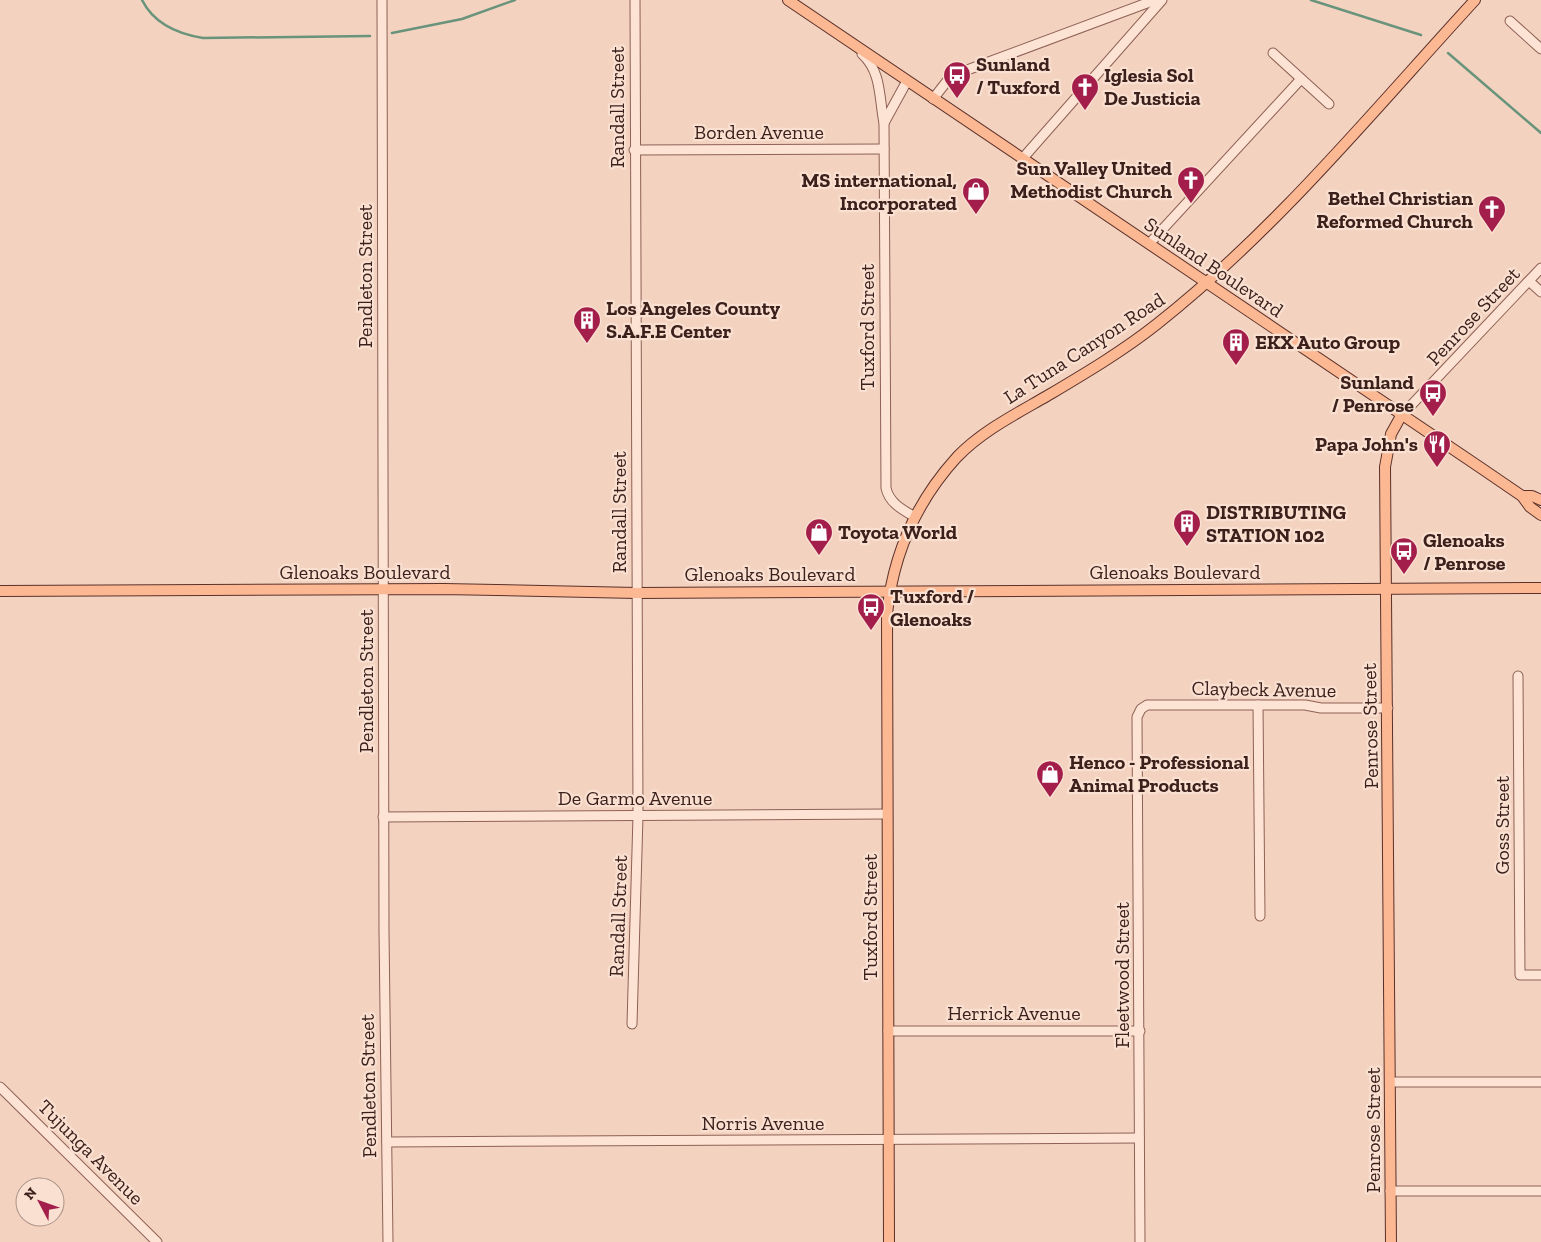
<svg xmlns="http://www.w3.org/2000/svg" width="1541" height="1242" viewBox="0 0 1541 1242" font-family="'Zilla Slab',serif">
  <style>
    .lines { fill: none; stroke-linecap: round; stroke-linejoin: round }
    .stream { stroke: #69947b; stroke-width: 2.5 }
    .minor-casing { stroke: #8e6155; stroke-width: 11 }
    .major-casing { stroke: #5b312a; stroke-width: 12 }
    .minor { stroke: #fde3d4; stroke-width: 9 }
    .major { stroke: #fbb893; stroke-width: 10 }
    .labels { text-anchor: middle; stroke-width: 4.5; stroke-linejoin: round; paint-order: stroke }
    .poi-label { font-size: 20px; font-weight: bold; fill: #3c201c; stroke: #f9e0d0; text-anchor: start }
    .street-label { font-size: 20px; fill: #3c201c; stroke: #f9e0d0 }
  </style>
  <rect width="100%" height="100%" fill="#f3d2c0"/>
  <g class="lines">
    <g class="stream">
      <path d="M142,0c12,24 36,34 61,38l167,-2"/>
      <path d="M1311,0l110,35"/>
      <path d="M392,33l70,-14 53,-19"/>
      <path d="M1448,53l93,80"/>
    </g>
    <g class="minor-casing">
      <g id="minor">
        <path d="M382,0l2,932 4,310"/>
        <path d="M1510,21l31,28"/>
        <path d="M1273,53l56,51"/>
        <path d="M862,54c20,18 17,45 22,69l2,365c3,15 17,22 29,29"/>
        <path d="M933,99l18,-23 204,-76"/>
        <path d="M884,123l23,-42"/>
        <path d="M634,150l250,-1"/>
        <path d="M1023,158l139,-158"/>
        <path d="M1149,244l152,-165"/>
        <path d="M1529,281l12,11"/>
        <path d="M1401,416l140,-148"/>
        <path d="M1518,676l2,299h21"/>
        <path d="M1258,705l2,211"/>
        <path d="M383,817l504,-3"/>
        <path d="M632,1024l6,-208 -3,-816"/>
        <path d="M888,1031h252"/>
        <path d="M1391,1082h150"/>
        <path d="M0,1087l157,155"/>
        <path d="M387,1142l752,-4"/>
        <path d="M1390,1191h151"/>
        <path d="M1140,1242l-3,-525 4,-8 6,-4h158l16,3h67"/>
      </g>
    </g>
    <g class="major-casing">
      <g id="major">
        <path d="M788,0l693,468 41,28 8,11 11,8"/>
        <path d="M1522,496h10l9,4"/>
        <path d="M0,591l444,-2 193,4 904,-5"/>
        <path d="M889,1242l-2,-628c6,-60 30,-113 70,-157 25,-26 59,-43 90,-61 37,-22 76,-45 110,-72 119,-94 216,-213 318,-324"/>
        <path d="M1391,1242l-6,-775 6,-33 10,-18"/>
      </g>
    </g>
    <use href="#minor" class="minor"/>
    <use href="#major" class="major"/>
  </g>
  <defs>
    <g id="bus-pin" transform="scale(1.4375)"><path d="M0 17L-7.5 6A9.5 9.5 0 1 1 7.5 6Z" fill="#a41e4c" stroke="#f9e0d0"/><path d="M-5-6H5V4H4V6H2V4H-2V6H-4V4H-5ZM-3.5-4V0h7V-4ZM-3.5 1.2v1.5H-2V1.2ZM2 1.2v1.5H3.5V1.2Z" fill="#fff"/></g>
    <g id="church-pin" transform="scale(1.4375)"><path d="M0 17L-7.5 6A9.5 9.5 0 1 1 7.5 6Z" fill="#a41e4c" stroke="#f9e0d0"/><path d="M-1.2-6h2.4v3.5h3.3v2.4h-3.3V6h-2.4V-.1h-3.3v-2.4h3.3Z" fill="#fff"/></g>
    <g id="shop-pin" transform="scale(1.4375)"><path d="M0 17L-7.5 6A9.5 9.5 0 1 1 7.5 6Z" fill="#a41e4c" stroke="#f9e0d0"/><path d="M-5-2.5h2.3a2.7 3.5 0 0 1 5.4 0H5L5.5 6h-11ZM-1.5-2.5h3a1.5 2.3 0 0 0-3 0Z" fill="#fff"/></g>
    <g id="building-pin" transform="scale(1.4375)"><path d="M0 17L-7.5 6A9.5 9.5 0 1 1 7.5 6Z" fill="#a41e4c" stroke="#f9e0d0"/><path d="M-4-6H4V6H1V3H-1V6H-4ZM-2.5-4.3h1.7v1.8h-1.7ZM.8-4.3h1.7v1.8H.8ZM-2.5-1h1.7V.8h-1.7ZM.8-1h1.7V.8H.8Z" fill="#fff"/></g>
    <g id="restaurant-pin" transform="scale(1.4375)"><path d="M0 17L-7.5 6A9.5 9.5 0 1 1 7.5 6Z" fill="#a41e4c" stroke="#f9e0d0"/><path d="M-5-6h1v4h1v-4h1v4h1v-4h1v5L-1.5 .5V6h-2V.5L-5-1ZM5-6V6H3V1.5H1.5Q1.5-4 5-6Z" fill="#fff"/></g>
  </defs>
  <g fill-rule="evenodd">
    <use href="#bus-pin" x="957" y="75"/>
    <use href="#church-pin" x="1085" y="87"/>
    <use href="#church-pin" x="1191" y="180"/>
    <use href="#shop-pin" x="976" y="191"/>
    <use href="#church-pin" x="1492" y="209"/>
    <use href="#building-pin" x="587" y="320"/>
    <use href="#building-pin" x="1236" y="342"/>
    <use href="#bus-pin" x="1433" y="393"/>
    <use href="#restaurant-pin" x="1437" y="444"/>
    <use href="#building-pin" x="1187" y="523"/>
    <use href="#shop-pin" x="819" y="532"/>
    <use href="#bus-pin" x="1404" y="551"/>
    <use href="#bus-pin" x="871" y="607"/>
    <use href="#shop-pin" x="1050" y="774"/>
  </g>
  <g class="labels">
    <g class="poi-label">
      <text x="976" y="71">Sunland<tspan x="976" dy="23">/ Tuxford</tspan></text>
      <text x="1104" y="82">Iglesia Sol<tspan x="1104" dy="23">De Justicia</tspan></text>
      <text x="1172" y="175" text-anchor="end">Sun Valley United<tspan x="1172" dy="23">Methodist Church</tspan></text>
      <text x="957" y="187" text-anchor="end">MS international,<tspan x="957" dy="23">Incorporated</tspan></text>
      <text x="1473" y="205" text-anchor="end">Bethel Christian<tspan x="1473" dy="23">Reformed Church</tspan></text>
      <text x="606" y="315">Los Angeles County<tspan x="606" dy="23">S.A.F.E Center</tspan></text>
      <text x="1255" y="349">EKX Auto Group</text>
      <text x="1414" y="389" text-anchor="end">Sunland<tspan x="1414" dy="23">/ Penrose</tspan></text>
      <text x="1418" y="451" text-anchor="end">Papa John's</text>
      <text x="1206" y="519">DISTRIBUTING<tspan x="1206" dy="23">STATION 102</tspan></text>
      <text x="838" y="539">Toyota World</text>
      <text x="1423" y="547">Glenoaks<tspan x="1423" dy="23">/ Penrose</tspan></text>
      <text x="890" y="603">Tuxford /<tspan x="890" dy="23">Glenoaks</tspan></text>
      <text x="1069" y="769">Henco - Professional<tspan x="1069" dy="23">Animal Products</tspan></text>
    </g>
    <g class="street-label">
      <text transform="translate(617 107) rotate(-90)" y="7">Randall Street</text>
      <text x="759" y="139">Borden Avenue</text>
      <text transform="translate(1214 267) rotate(34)" y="7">Sunland Boulevard</text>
      <text transform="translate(365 276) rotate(-90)" y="7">Pendleton Street</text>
      <text transform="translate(1473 316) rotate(-47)" y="7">Penrose Street</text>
      <text transform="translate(867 327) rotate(-90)" y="7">Tuxford Street</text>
      <text transform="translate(1084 348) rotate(-33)" y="7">La Tuna Canyon Road</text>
      <text transform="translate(619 512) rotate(-90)" y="7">Randall Street</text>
      <text x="365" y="579">Glenoaks Boulevard</text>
      <text x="1175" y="579">Glenoaks Boulevard</text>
      <text x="770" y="581">Glenoaks Boulevard</text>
      <text transform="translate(366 681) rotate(-90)" y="7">Pendleton Street</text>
      <text transform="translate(1264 689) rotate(1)" y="7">Claybeck Avenue</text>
      <text transform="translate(1370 726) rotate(-91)" y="7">Penrose Street</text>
      <text x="635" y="805">De Garmo Avenue</text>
      <text transform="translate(1502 825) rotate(-90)" y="7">Goss Street</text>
      <text transform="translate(618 916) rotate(-88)" y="7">Randall Street</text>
      <text transform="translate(870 917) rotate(-90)" y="7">Tuxford Street</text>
      <text transform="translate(1122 975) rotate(-90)" y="7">Fleetwood Street</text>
      <text x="1014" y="1020">Herrick Avenue</text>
      <text transform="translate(368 1086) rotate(-91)" y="7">Pendleton Street</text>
      <text x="763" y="1130">Norris Avenue</text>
      <text transform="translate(1373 1130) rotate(-90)" y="7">Penrose Street</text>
      <text transform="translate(91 1152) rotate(45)" y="7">Tujunga Avenue</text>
    </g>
  </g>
  <g transform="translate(40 1202) rotate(311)"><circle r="24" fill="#f9e0d0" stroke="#ad9388"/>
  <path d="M0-4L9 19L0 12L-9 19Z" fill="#a41e4c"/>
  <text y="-8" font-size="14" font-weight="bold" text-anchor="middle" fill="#3c201c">N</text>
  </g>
</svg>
